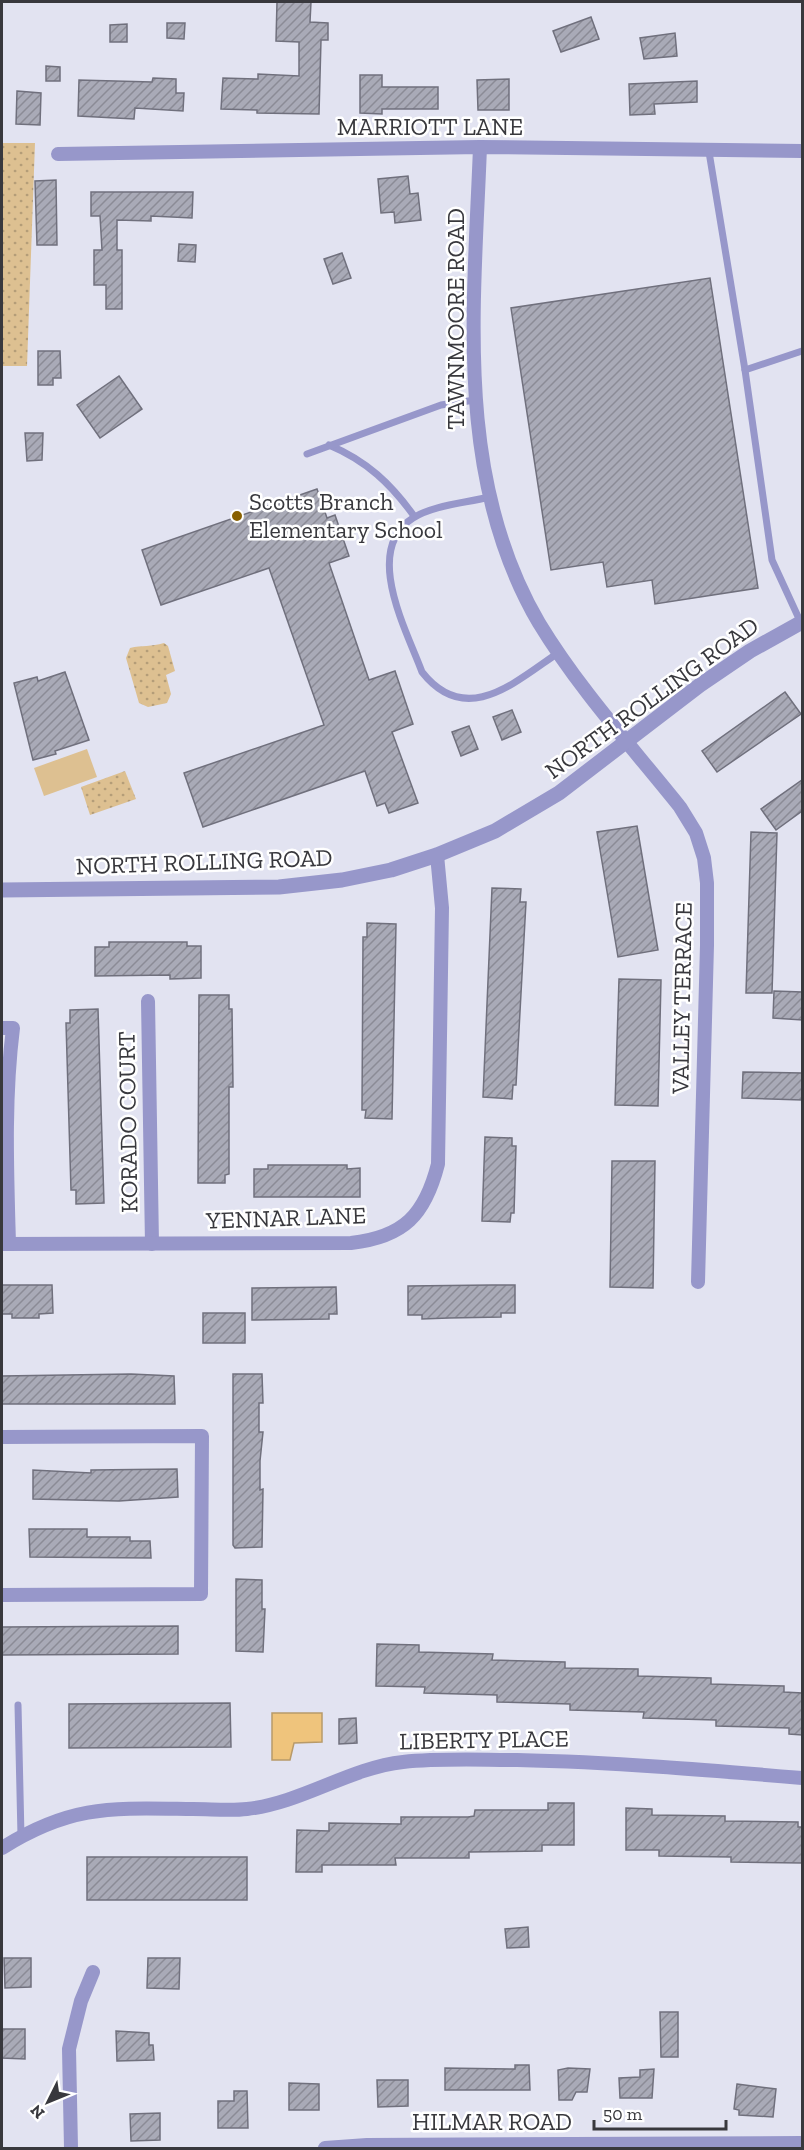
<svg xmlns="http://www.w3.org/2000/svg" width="804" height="2150" viewBox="0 0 804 2150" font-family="'Zilla Slab',serif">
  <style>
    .grass { fill: url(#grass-dots) }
    .garden { fill: #ddc091 }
    .water { fill: #efc47c; stroke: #b89a69; stroke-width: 1.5 }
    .building { fill: url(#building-hatch); stroke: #70707d; stroke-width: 1.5 }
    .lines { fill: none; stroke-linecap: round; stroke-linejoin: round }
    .service { stroke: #9797ca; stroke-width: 7 }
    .minor { stroke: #9797ca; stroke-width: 14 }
    .tertiary { stroke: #9797ca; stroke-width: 15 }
    .poi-dot { fill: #896000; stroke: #fff; stroke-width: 2 }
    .labels { text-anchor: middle; stroke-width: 5; stroke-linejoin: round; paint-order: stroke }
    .street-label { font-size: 24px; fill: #38383d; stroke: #fff }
    .poi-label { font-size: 24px; fill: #38383d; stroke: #fff; text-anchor: start }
  </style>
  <defs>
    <pattern id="grass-dots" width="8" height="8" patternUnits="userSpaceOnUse" patternTransform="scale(1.5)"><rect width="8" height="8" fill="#ddc091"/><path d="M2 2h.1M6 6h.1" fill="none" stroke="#b49d78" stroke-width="1.8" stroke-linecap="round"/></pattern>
    <pattern id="building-hatch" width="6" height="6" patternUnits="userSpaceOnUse" patternTransform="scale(1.5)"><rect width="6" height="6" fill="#a9aab7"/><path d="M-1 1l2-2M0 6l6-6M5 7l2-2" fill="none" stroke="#8b8b96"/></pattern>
  </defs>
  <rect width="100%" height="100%" fill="#e2e3f1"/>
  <g class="grass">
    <path d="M2,143h33l-8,223h-25z"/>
    <path d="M164,643l4,3 7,25 -9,4 5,19 -4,9 -19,4 -9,-4 -13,-45 4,-10c12,-3 21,-1 34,-5z"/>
    <path d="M125,771l11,28 -46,16 -9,-28z"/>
  </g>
  <path class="garden" d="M87,749l10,28 -53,19 -10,-28z"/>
  <path class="water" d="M272,1713h50v29l-28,1 -4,17h-18z"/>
  <g class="building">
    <path d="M277,2h34l-1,20 18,1v17h-7l-2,74 -62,-1v-3l-36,-1 2,-31 35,1v-5l41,2v-34l-23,-1z"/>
    <path d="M591,17l8,22 -38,13 -8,-21z"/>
    <path d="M167,23h18l-1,16 -17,-1z"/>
    <path d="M127,24v18h-17v-17z"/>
    <path d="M675,33l2,23 -33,3 -4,-21z"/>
    <path d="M46,66l14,1v14h-14z"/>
    <path d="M360,75h22v12h56v22h-56v5l-22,-1z"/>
    <path d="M153,78l23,1v14h8l-1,18 -48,-3 -1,11 -56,-3 1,-36 73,2z"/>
    <path d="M509,79v31h-31l-1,-30z"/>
    <path d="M697,81v21l-43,2 1,10 -25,1 -1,-31z"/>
    <path d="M17,91l24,2 -1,32 -24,-1z"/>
    <path d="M408,176l2,18 8,-1 3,27 -26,3 -1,-11 -13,1 -3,-34z"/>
    <path d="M56,180l1,65h-20l-2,-64z"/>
    <path d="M91,192h102l-1,26 -41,-2v5l-34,-1v30h5v59h-16v-24h-12v-35h8l-2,-34h-9z"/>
    <path d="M179,244l17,1 -1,17 -17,-1z"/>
    <path d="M342,253l9,25 -18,6 -9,-25z"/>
    <path d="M710,278l48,310 -103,16 -3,-24 -45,7 -4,-25 -52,8 -40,-262z"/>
    <path d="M38,351h22l1,27h-8v7h-15z"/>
    <path d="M119,376l23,33 -42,29 -23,-33z"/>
    <path d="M25,433h18l-1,27 -15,1z"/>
    <path d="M317,489l10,29 8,-3 14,41 -20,7 40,117 26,-9 18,53 -21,8 26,71 -29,10 -4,-10 -8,3 -12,-35 -162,56 -19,-54 140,-48 -55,-157 -108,37 -19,-55z"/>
    <path d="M65,672l24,68 -34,11 1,3 -23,6 -19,-77 23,-6 1,4z"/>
    <path d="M785,692l16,22 -84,58 -15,-21z"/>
    <path d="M512,710l9,22 -19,8 -9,-23z"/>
    <path d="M469,726l9,23 -17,7 -9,-24z"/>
    <path d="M802,780v31l-26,19 -15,-21z"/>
    <path d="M637,826l21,124 -40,7 -21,-125z"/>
    <path d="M751,832l26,1 -5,160h-26z"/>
    <path d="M492,888l29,1 -1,13h6l-10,183h-3l-1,14 -29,-2z"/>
    <path d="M367,923l29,1 -4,195 -27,-1 1,-8h-4l1,-173h4z"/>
    <path d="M109,942h78v4h14v32l-31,1v-4l-75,1v-29h14z"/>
    <path d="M619,979l42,1 -3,126 -43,-1z"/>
    <path d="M774,991l28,1v28l-29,-2z"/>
    <path d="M199,995h30v14h3l1,78h-4v87l-4,1v8h-27z"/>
    <path d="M98,1009l6,194 -28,1v-14h-5l-5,-167h4v-13z"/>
    <path d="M743,1072l59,1v27l-60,-2z"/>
    <path d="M485,1137l27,1v8h4l-2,67h-3l-1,9 -28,-1z"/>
    <path d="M612,1161h43l-2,127 -43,-1z"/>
    <path d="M268,1165h79v4l13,-1v29h-106v-28h14z"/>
    <path d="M2,1285h50l1,28 -14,1v4h-27v-4h-10z"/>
    <path d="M492,1285h23v28h-14v4l-52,1 -27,1v-4h-14v-29z"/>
    <path d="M336,1287l1,27h-8v5l-77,1v-32z"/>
    <rect x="203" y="1313" width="42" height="30"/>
    <path d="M131,1374l43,2 1,28h-173v-28z"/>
    <path d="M233,1374h29l1,29h-4v29h4l-3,29v29l3,-1 -1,58 -27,1 -2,-3z"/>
    <path d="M177,1469l1,28 -59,4 -86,-2v-29l58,3v-3z"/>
    <path d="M29,1529h58v8h43v4h20l1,17 -121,-1z"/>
    <path d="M236,1579l26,1v29h3l-2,43 -27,-1z"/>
    <path d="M178,1626v28l-176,1v-28z"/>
    <path d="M377,1644l42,1v7l74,2 -1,6 73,2v6l73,1v7l73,2v6l73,2v6l18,1v42l-13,-1v-6l-73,-2v-6l-73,-2 1,-6 -74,-2v-6l-73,-2v-7l-73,-2 1,-6 -49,-1z"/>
    <path d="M230,1703l1,44 -162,1v-44z"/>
    <path d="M356,1718l1,25 -18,1v-25z"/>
    <path d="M548,1803h26v42h-32v6l-73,1v6h-74l1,7h-74v7h-26l1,-42 32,1v-8l72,1v-7h67l6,-1 1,-6h73z"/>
    <path d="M626,1808l26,1v6l73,1v5l73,1v5h4v36l-71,-1v-5l-72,-1v-6h-33z"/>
    <rect x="87" y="1857" width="160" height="43"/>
    <path d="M528,1927l1,20 -22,1 -2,-19z"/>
    <path d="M4,1958h27v29l-26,1z"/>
    <path d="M148,1958h32l-1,31 -32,-1z"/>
    <path d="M660,2012h18v45h-17z"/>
    <path d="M2,2029h23v30l-23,-1z"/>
    <path d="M116,2031l33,2v12h4l1,15 -37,1z"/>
    <path d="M515,2065h14l1,25h-85v-22l70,1z"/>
    <path d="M568,2068l22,1 -3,23h-11l-4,8h-13l-1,-30z"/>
    <path d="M654,2069l-2,29h-32l-1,-20 21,-1v-7z"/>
    <path d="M377,2080h31v26l-30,1z"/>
    <path d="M289,2083l30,1v26h-30z"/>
    <path d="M737,2084l39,5 -3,28 -34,-2v-5l-5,-1z"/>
    <path d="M234,2091h13l1,37h-30v-27h16z"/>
    <path d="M160,2113v27l-29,1 -1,-27z"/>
  </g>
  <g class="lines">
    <g class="service">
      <path d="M709,152l36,218 27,190 29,63"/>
      <path d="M745,370l57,-19"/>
      <path d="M329,445c38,16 62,39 85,71"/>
      <path d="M307,454l134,-49 34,-5"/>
      <path d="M489,497c-23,6 -56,8 -76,21 -51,32 -6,113 9,154 44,56 93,10 136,-19"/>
      <path d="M18,1705l3,131"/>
    </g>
    <g class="minor">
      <path d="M480,147c-6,161 -26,331 59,476 40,66 93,124 141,184l16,26 8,25 3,25v62l-9,337"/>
      <path d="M58,154l422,-7 322,4"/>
      <path d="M148,1001l4,243"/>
      <path d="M2,1028h11c-9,72 -6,143 -4,216"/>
      <path d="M2,1244l349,-1c53,-6 74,-28 87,-79l4,-256 -5,-53"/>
      <path d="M2,1437l200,-1 -1,158 -199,1"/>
      <path d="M2,1848c70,-44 111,-40 191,-39 18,0 37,2 54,0 55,-6 102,-41 156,-47 38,-4 76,-2 114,-2 95,2 190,10 285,18"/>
      <path d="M71,2148l-2,-99 12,-48 12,-29"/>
      <path d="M325,2148l42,-3 435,-2"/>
    </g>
    <path class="tertiary" d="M2,890l277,-3 63,-7 49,-10 46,-15 58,-24 64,-38 141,-108 50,-34 52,-29"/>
  </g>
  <circle class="poi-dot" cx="237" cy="516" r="6"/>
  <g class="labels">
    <g class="street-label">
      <text x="430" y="135">MARRIOTT LANE</text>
      <text transform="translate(456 319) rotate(-90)" y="8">TAWNMOORE ROAD</text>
      <text transform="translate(652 698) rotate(-36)" y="8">NORTH ROLLING ROAD</text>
      <text transform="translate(204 862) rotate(-2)" y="8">NORTH ROLLING ROAD</text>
      <text transform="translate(682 998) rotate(-89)" y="8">VALLEY TERRACE</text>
      <text transform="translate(128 1122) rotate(-91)" y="8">KORADO COURT</text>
      <text transform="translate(286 1218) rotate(-2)" y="8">YENNAR LANE</text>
      <text transform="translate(484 1740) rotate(-1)" y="8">LIBERTY PLACE</text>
      <text x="492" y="2130">HILMAR ROAD</text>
    </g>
    <g class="poi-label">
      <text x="249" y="510">Scotts Branch<tspan x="249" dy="28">Elementary School</tspan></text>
    </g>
  </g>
  <rect width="804" height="2150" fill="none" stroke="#38383d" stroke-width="6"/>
  <g transform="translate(48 2102) rotate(227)" stroke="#ffffff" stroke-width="4.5" paint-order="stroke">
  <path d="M0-4.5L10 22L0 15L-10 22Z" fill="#38383d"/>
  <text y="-9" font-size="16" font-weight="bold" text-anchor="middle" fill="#38383d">N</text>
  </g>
  <path d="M594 2120v9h132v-9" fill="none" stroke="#38383d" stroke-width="3"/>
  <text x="603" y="2120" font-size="18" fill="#38383d" stroke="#ffffff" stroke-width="4.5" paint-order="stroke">50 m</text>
</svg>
